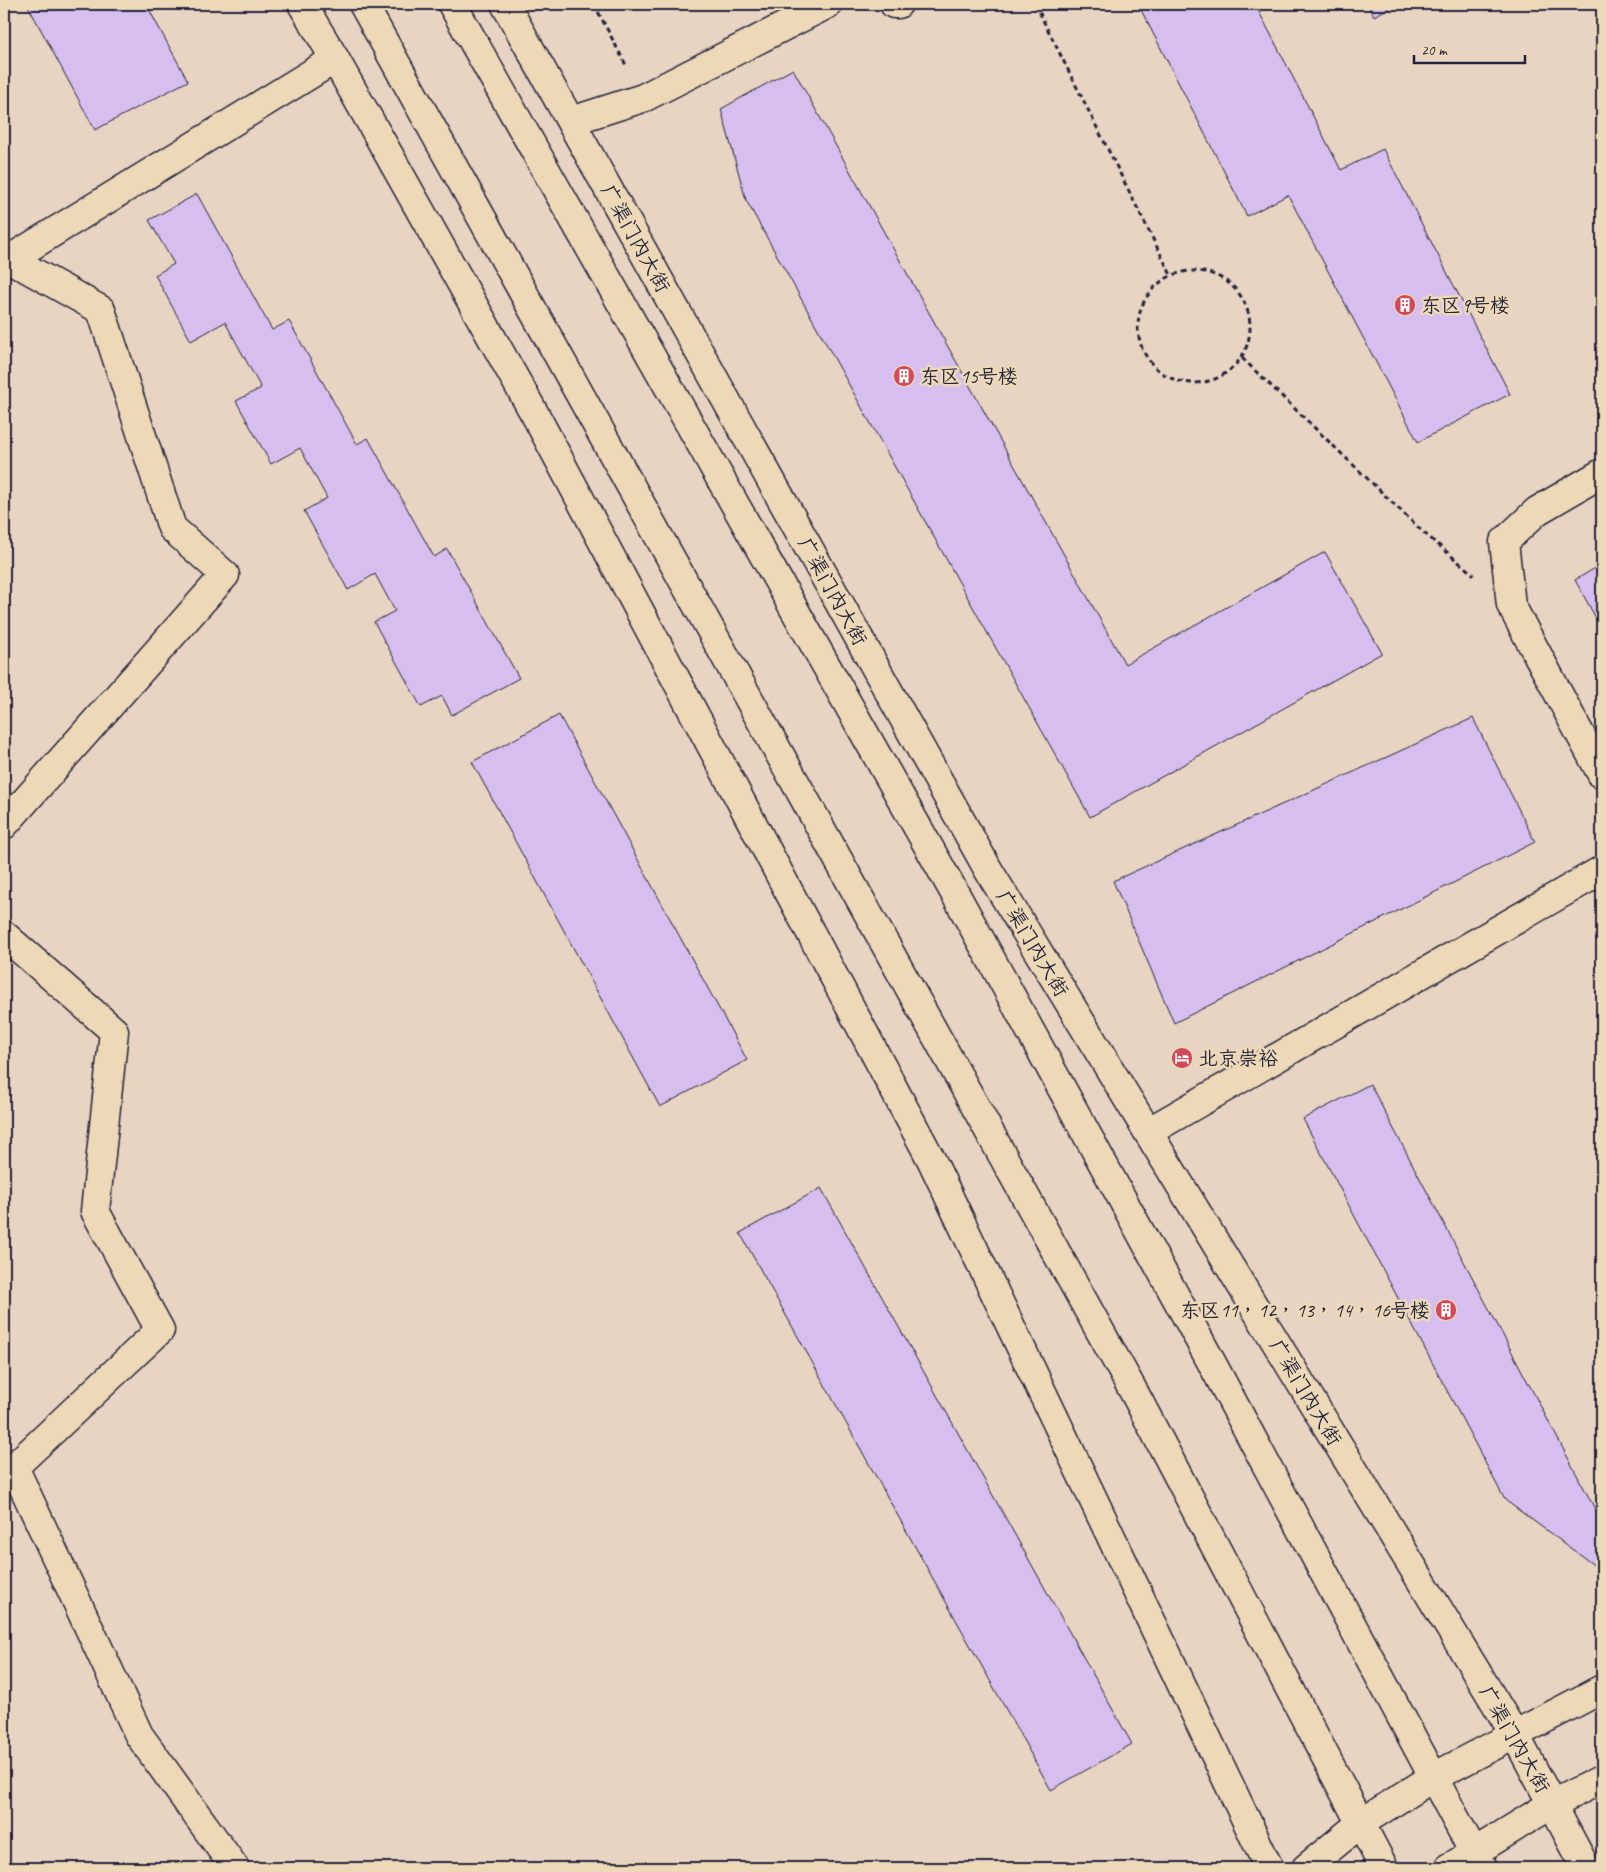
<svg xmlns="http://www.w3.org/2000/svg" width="1606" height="1872" viewBox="0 0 1606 1872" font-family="Caveat,'LXGW WenKai TC',sans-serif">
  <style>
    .building { fill: #d6bfee; stroke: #22223b }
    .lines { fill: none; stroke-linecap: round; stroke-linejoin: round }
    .minor-casing { stroke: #22223b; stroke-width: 31 }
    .major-casing { stroke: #22223b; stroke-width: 31 }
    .path { stroke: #22223b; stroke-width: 3; stroke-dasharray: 5 4; stroke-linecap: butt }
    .minor { stroke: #edd9b7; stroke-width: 28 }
    .major { stroke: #edd9b7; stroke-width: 28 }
    .labels { text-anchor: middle; stroke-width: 5; stroke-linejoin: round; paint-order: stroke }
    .street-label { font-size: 20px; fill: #22223b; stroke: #edd9b7 }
    .poi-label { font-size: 20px; fill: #22223b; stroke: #edd9b7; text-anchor: start }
  </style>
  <rect width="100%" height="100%" fill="#e8d4c2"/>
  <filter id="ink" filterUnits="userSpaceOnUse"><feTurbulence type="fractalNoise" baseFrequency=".02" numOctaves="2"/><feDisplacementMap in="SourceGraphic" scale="10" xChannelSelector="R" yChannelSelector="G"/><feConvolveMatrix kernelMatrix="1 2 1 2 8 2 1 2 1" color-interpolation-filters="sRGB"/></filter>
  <g filter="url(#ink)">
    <g class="building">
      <path d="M27,4h119l42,77 -93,49z"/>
      <path d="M1138,4h117l86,166 42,-21 127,245 -92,48 -130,-247 -41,21z"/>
      <path d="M1368,4h29l-23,12z"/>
      <path d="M1597,4h5v10z"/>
      <path d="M793,69l332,595 200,-112 57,101 -292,164 -344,-617 -25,-91z"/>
      <path d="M197,194l75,136 17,-9 68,123 11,-6 66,119 13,-8 72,129 -67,37 -10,-19 -21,11 -47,-85 21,-11 -20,-37 -27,16 -44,-79 23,-13 -27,-50 -29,16 -35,-63 25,-13 -36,-66 -34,19 -36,-66 19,-11 -25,-44z"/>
      <path d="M1602,564v65l-27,-49z"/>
      <path d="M559,715l188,345 -87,47 -188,-345z"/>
      <path d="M1473,718l62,124 -361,181 -61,-142z"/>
      <path d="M1370,1084l225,425 7,-4v63l-3,1 -94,-69 -202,-381z"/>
      <path d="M821,1188l311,556 -81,46 -311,-557z"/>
    </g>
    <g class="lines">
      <g class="minor-casing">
        <g id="minor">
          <path d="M302,4l33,55 202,359 394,741 338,709"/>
          <path d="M505,4l484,867 526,864 71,133"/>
          <path d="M894,4h4"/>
          <path d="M571,121l72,-23 185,-94"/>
          <path d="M10,259l325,-200"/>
          <path d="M4,262l6,-3 91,51 71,218 53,47 -221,250"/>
          <path d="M1602,473l-65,38 -33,31 7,63 91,170"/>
          <path d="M4,935l110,96 -19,180 65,119 -146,137 -10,6"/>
          <path d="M1148,1132l454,-262"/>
          <path d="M14,1467l125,268 96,133"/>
        </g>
      </g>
      <g class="major-casing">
        <g id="major">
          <path d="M363,4l772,1390 249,474"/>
          <path d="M452,4l505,893 250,457 275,514"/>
          <path d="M1306,1868l55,-45 71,-45 170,-89"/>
          <path d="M1449,1868l103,-64 50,-25"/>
        </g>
      </g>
      <g class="path">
        <path d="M594,4l33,63"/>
        <path d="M1035,4l136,271"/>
        <circle cx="1194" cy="327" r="56"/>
        <path d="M1242,358l181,174 51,43"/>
      </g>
      <use href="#minor" class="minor"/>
      <use href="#major" class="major"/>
    </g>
  </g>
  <defs>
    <g id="building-disc" transform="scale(1.125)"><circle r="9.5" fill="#d1495b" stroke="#edd9b7"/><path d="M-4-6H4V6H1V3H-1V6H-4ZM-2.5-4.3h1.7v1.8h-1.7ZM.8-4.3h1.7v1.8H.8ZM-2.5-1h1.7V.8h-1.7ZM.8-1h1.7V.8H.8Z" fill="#fff"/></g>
    <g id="hotel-disc" transform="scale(1.125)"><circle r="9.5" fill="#d1495b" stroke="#edd9b7"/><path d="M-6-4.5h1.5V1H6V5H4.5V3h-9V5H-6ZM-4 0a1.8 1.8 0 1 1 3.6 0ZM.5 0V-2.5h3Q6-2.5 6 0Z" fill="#fff"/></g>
  </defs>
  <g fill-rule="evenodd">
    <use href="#building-disc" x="1405" y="305"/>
    <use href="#building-disc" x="904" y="376"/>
    <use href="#hotel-disc" x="1182" y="1058"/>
    <use href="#building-disc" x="1446" y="1310"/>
  </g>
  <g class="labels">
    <g class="street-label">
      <text transform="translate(636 238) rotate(61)" y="7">广渠门内大街</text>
      <text transform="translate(833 591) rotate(61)" y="7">广渠门内大街</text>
      <text transform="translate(1033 943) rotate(59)" y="7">广渠门内大街</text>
      <text transform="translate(1306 1392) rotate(59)" y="7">广渠门内大街</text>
      <text transform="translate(1515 1739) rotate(60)" y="7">广渠门内大街</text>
    </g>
    <g class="poi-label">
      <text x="1421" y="312">东区9号楼</text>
      <text x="920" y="383">东区15号楼</text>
      <text x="1198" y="1065">北京崇裕</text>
      <text x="1430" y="1317" text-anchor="end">东区11，12，13，14，16号楼</text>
    </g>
  </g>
  <rect width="1606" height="1872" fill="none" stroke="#edd9b7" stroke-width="20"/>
  <rect x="10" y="10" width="1586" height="1852" fill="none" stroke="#22223b" stroke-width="2" filter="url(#ink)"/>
  <path d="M1414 55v8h111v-8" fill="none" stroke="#22223b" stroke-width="2.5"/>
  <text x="1421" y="55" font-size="15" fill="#22223b" stroke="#edd9b7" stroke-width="4" paint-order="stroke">20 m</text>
</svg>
